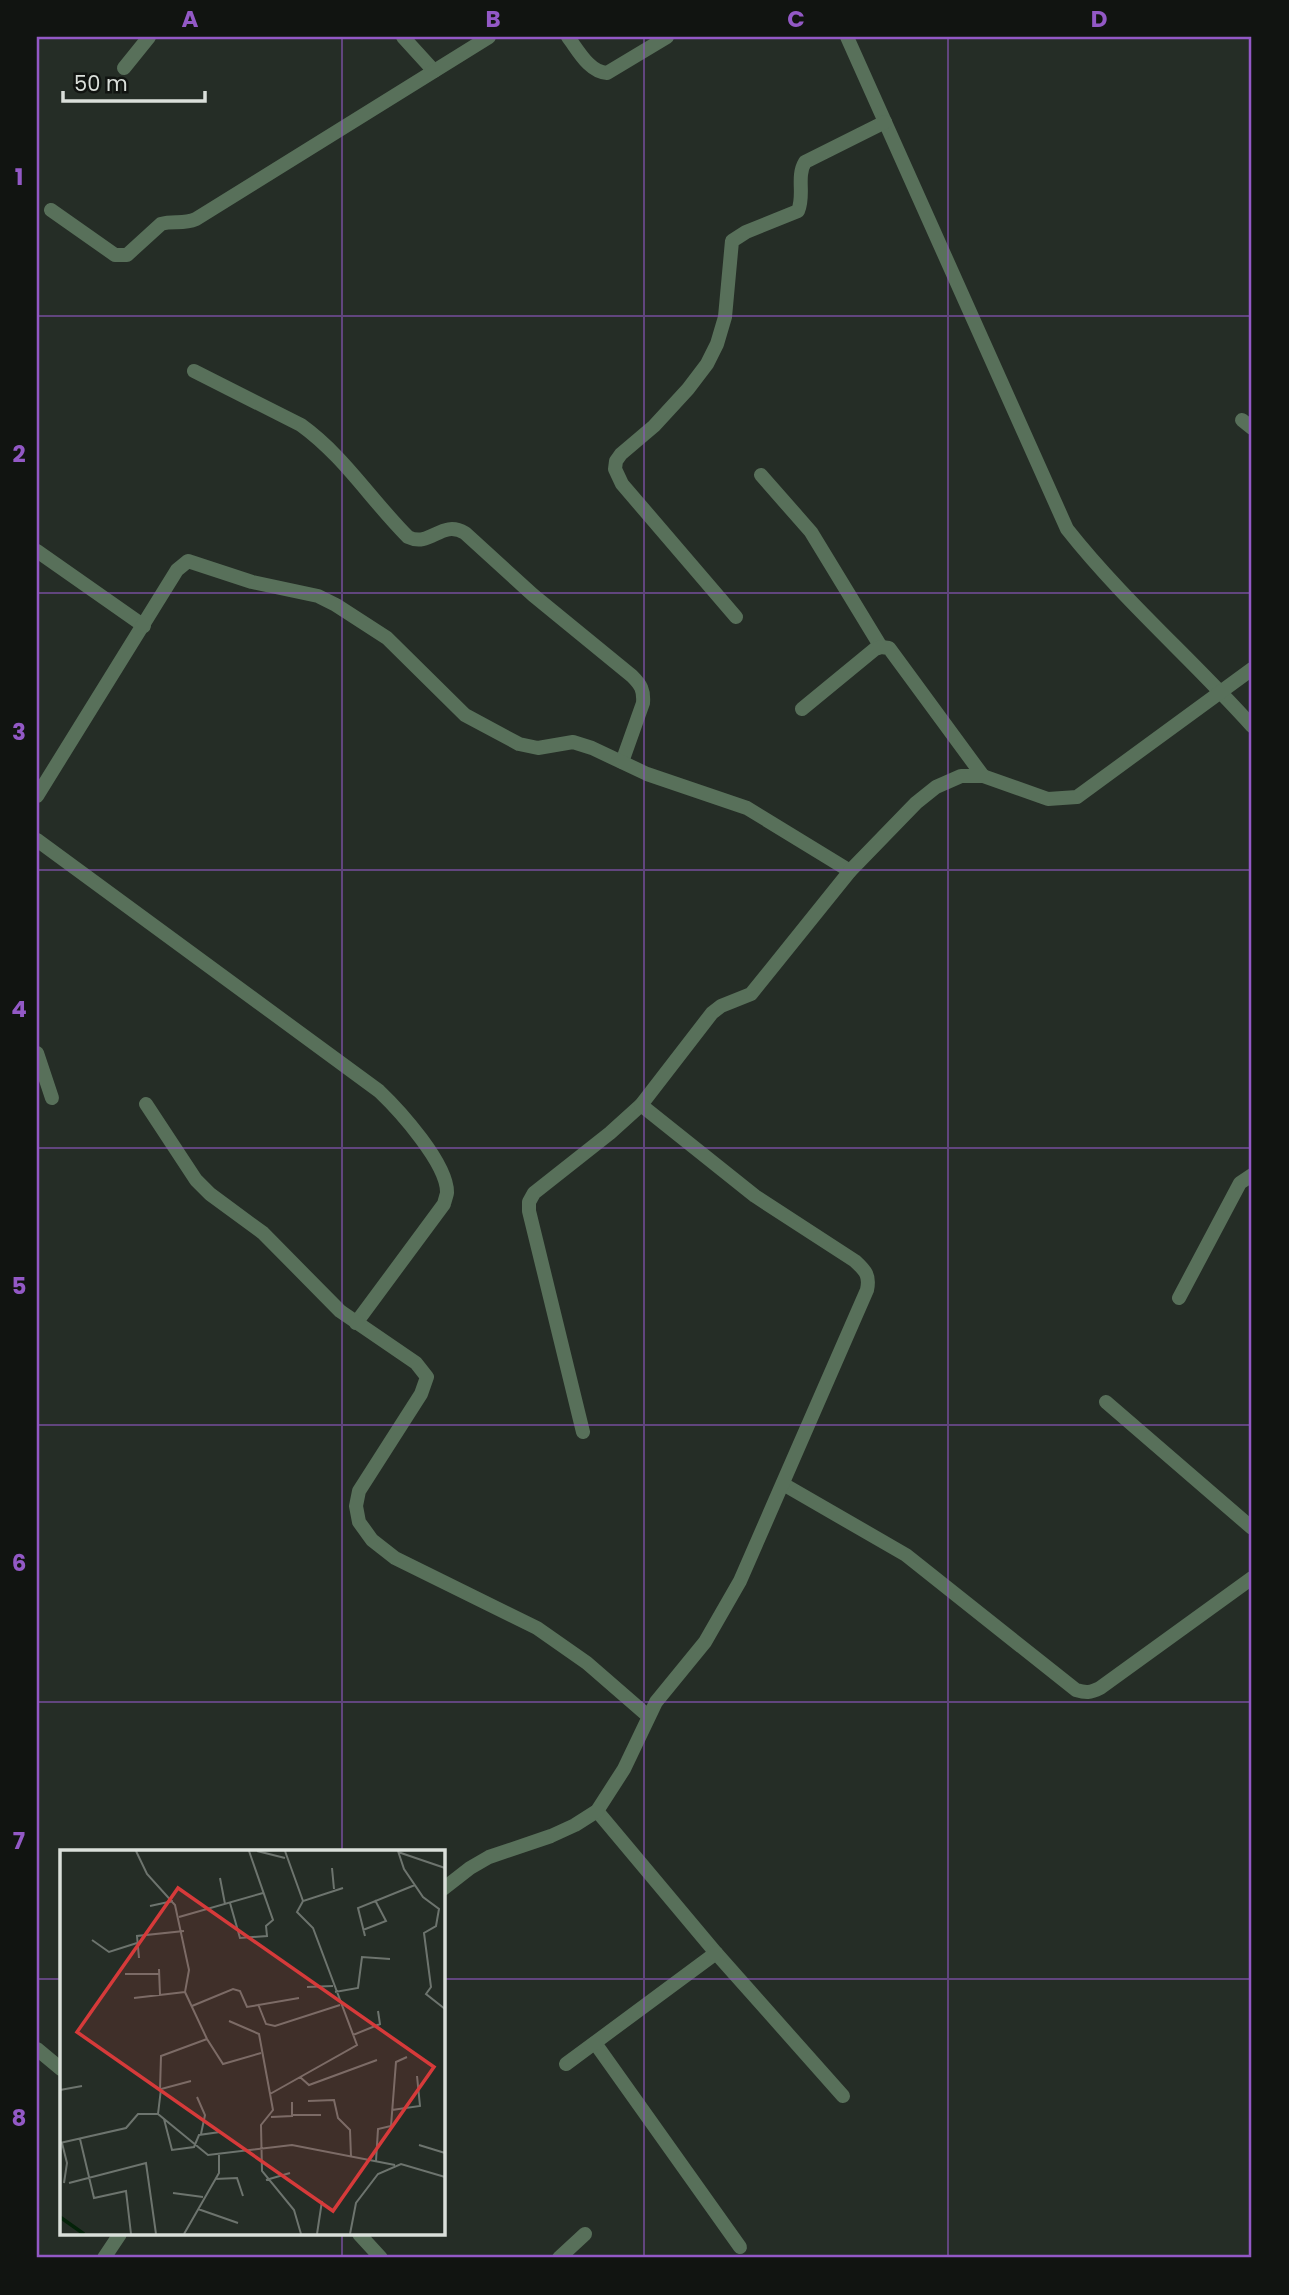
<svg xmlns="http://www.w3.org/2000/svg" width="1289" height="2295" viewBox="0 0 1289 2295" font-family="Poppins,sans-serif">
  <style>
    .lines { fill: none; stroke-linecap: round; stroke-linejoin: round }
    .street { stroke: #58705a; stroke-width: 14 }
    .grid { fill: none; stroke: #9359c6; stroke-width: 2; stroke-opacity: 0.55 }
    .inset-river { fill: none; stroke: #042209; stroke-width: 3.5 }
    .inset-road { fill: none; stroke: #6d746e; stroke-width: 2 }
    .view { fill: #d63a3a; fill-opacity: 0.15; stroke: #d63a3a; stroke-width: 3.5 }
    .inset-edge { fill: none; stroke: #dadfda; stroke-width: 3.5 }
    .neatline { fill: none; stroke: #9359c6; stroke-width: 2.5 }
    .grid-label { font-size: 23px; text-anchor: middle; font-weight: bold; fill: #9359c6 }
  </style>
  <rect width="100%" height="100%" fill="#252d26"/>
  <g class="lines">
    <g class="street">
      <path d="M403,37l31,34"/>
      <path d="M568,37c10,13 21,35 39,36l60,-36"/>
      <path d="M847,37l220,492c56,71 125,130 185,197"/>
      <path d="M124,68l25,-31"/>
      <path d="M51,210l64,45h12l34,-31c13,-4 21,1 35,-5l293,-182"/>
      <path d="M194,371l107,54c43,31 70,75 107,112 23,11 33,-18 57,-4l68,62 99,81c9,9 12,14 11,27l-21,59"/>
      <path d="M1242,420l10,8"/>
      <path d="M761,475l50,57 70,115"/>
      <path d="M37,551l107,75"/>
      <path d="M736,617l-114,-133 -7,-15 1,-8 5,-7 33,-28 34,-37 19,-25 10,-20 8,-27 7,-76 14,-9 52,-21c7,-16 -2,-34 7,-49l80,-40"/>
      <path d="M802,709l73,-60 6,-2 8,1 94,128"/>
      <path d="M37,796l140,-226 11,-9 64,21 66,14 18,9 51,33 78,77 54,29 19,4 35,-6 19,6 55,26 100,34 103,63"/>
      <path d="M37,840l342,251c20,19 69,73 68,102 0,1 -3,10 -3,11l-88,119"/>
      <path d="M37,1053l15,45"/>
      <path d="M146,1104l50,76 14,14 53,39 77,78 76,52 11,14 -6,17 -62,97 -3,15 3,16 13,18 23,18 142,70 50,35 61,53"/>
      <path d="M1179,1298l61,-115 12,-8"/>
      <path d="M1106,1402l146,126"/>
      <path d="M583,1432l-54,-221v-9l5,-9 76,-60 31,-28 71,-92 9,-7 30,-12 99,-123 66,-68 20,-16 25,-11h22l65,23 29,-2 175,-128"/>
      <path d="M783,1484l123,71 170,135c10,3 14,3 24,-2l152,-110"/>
      <path d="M597,1811l119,142 127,143"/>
      <path d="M443,1889l27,-21 19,-11 62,-21 24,-11 22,-14 27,-42 32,-67 49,-60 35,-61 127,-291c3,-14 -1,-19 -12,-29l-100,-65 -114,-91"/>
      <path d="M595,2043l145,204"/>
      <path d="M37,2049l24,20"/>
      <path d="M566,2064l150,-111"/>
      <path d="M359,2234l22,24"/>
      <path d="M104,2258l16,-24"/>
      <path d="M559,2258l26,-24"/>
    </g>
  </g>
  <path class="grid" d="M342,37v1815M644,37v2221M948,37v2221M37,316h1215M37,593h1215M37,870h1215M37,1148h1215M37,1425h1215M37,1702h1215M37,1979h24M443,1979h809M342,2234v24"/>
  <g transform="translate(60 1850)">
    <rect width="385" height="385" fill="#252d26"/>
    <path class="inset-river" d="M0,367l24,17"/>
    <path class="inset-road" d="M76,1l11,23 28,31 14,65 -4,22 22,47 16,25 38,-11M197,1l28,7M225,1l18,50M338,1l6,18 19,28 16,12 -3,17 -12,7 7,54 -5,7 19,15M338,2l47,16M272,18l2,21M160,28l5,26M170,53l10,35 27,-2 -1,-10 7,-6 -24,-69M90,56l23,-5M119,67l84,-24M303,80l23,-9 -11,-21M305,86l-7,-28 57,-23M32,90l17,12 28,-9M79,108l-2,-22 47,-5M99,119l1,26M65,124h35M247,137l26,-1M275,142l23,-4 4,-31 28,2M74,148l51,-6M198,154l8,20 9,2 65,-21M132,156l41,-17 7,2 7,16 52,-9M169,171l30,13 14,76 -12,15 1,46 32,39 7,24M293,185l27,-11 -2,-13M240,227l9,8 68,-25M0,240l22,-4M100,240l1,-34 46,-17M210,244l87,-49 -44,-117 -16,-16 6,-11 40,-13M137,247l8,18 -4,19M248,251l26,-1 4,18 12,12 1,27M332,260l28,-4 -3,-30M98,264l3,-25 30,-8M233,265h28M211,267l21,-1v-14M104,269l8,31 22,-3 5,-12 21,-3M20,289l14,59 32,-7 5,43M0,293l66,-15 12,-14h20l50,41 84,-10 103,20M2,293l5,20 -3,20M359,295l26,8M316,311l2,-32 13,-3 5,-64 11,-5M155,329l22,-1 6,18M206,330l24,-7M9,333l77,-20 10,71M113,343l30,4M138,359l40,14M124,384l35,-61v-18M257,384l5,-33M290,384l6,-31 22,-29 23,-10 44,13"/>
    <path class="view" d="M118,38l256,179 -101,144 -256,-179z"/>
    <rect width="385" height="385" class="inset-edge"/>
  </g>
  <rect width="1289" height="2295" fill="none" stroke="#111411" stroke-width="77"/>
  <path d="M63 91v10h142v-10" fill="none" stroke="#dadfda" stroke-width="3.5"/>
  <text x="74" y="91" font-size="21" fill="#dadfda" stroke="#111411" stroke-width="5" paint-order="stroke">50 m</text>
  <rect x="38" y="38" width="1212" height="2218" class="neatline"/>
  <g class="grid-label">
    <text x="190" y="27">A</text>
    <text x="493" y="27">B</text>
    <text x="796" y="27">C</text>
    <text x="1099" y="27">D</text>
    <text x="19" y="185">1</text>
    <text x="19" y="462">2</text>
    <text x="19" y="740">3</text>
    <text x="19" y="1017">4</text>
    <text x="19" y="1294">5</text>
    <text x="19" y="1571">6</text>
    <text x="19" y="1849">7</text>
    <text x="19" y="2126">8</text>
  </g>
</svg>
